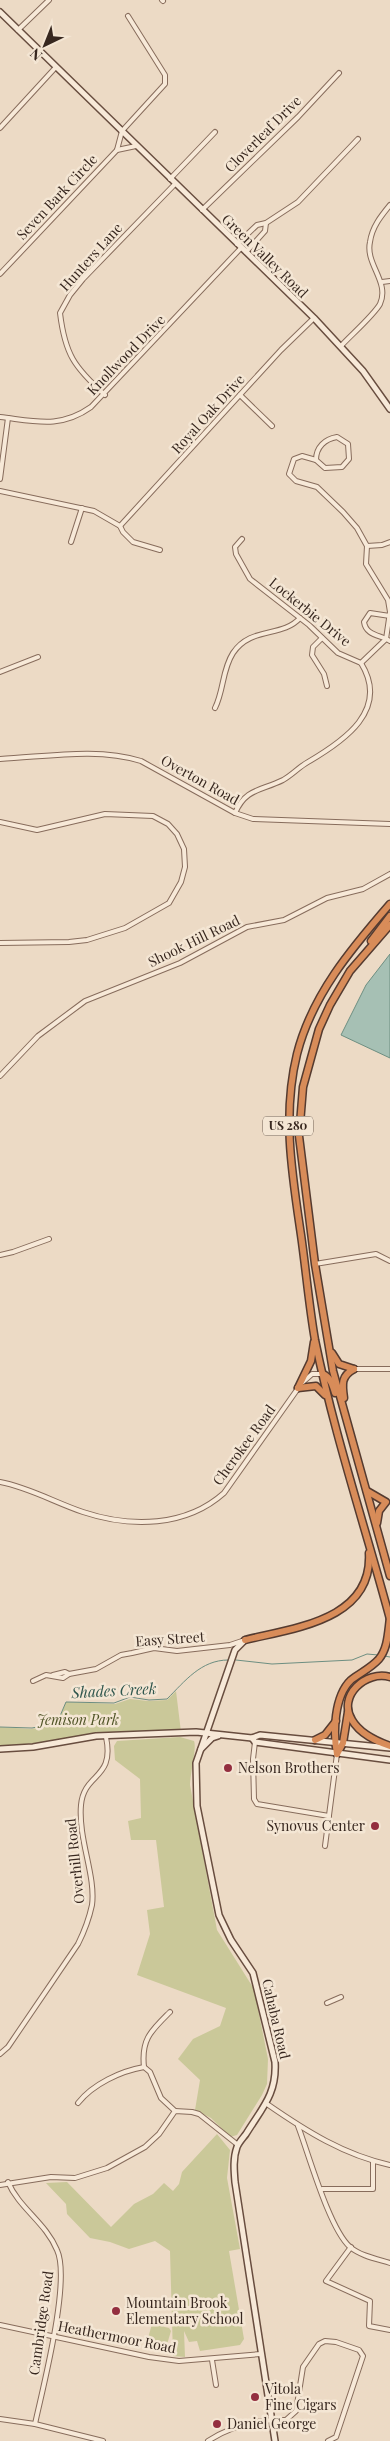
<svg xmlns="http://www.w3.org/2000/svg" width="390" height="2441" viewBox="0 0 390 2441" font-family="'Playfair Display',serif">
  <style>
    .green { fill: #cac899 }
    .water { fill: #a6c0b4; stroke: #6d8e81 }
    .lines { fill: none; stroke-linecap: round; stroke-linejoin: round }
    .stream { stroke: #6d8e81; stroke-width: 1 }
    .street-casing { stroke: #876c5c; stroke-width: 6 }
    .secondary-casing { stroke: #684d3f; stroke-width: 8 }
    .highway-casing { stroke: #553b30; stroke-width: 9 }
    .street { stroke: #f7e9d8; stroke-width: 4 }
    .secondary { stroke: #f7e9d8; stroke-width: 5 }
    .highway { stroke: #d88c59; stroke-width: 6 }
    .poi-dot { fill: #932e3f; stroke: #f4e6d4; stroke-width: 2 }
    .labels { text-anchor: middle; stroke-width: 5; stroke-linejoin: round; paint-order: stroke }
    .shield { fill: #f4e6d4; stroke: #706055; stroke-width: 1 }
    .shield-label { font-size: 12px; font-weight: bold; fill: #37271f }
    .street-label { font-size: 14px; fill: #37271f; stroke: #f4e6d4 }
    .park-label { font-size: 14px; font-style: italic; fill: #4f5326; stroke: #f4e6d4 }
    .poi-label { font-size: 14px; fill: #37271f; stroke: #f4e6d4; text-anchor: start }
    .water-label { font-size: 15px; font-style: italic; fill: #2f564d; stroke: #f4e6d4 }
  </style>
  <rect width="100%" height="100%" fill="#ecdac5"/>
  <g class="green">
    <path d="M176,1691l5,41 -33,-2 -148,17v-20l31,2 26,-5 9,-22 49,2 15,-5 18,2 19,-1z"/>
    <path d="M180,1737l14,4c3,7 -4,34 -4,44l27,145 37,59 14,70 -1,25 -5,11 -25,40 -7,2 -19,-19 -16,-8 5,-30 -22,-21 15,-20 27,-13 6,-18 -89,-33 13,-41 -3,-24 17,-3 -8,-67h-25l-3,-19 13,-3 -1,-39 -25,-19 -1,-14 3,-5z"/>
    <path d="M217,2134l13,16 -3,28 13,71 -11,2 15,88 -4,6 -40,6 -3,-10 -8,1 -5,-11 1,26 -12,-1 -3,-105 -15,-10 -26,8 -19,-7 -20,-4 -23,-24 -1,-10 -20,-21 21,-1 44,45 23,-23 19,-10 11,-11 9,8 6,-7 3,-12z"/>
    <path d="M152,2324l17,4 2,3 -6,20 -18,-3 -1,-3z"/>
  </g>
  <path class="water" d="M390,954v104l-49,-23 25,-50z"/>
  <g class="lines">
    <g class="stream">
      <path d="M384,1656l6,1"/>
      <path d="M236,1660l36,4 80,-4 15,-6 11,1"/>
      <path d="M0,1727l32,1 25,-5 9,-21 48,1 16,-6 19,3 18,-1c18,-18 34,-39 61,-39"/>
    </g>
    <g class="street-casing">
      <g id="street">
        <path d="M162,0l1,1"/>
        <path d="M18,30l31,-30"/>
        <path d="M0,128l56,-61"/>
        <path d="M117,150l19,-4"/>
        <path d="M170,179l45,-47"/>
        <path d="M202,210l96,-93 41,-44"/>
        <path d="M237,244l20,-19 9,-2 32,-21 60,-63"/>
        <path d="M246,252l19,-21 1,-8"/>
        <path d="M0,274l117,-124 5,-19 43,-47v-9l-37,-59"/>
        <path d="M382,282l8,-1"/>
        <path d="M341,346c9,-10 33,-31 39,-42 10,-22 -15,-40 -10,-62 2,-15 11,-26 20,-37"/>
        <path d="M105,395c-31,-28 -40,-41 -45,-82l10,-18 13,-16 92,-95"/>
        <path d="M240,395l32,31"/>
        <path d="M0,417c35,4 60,12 91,-10l150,-159"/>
        <path d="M337,437l11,7 1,15 -7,8 -17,1 -9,-8c0,-13 9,-21 21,-23z"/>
        <path d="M316,460l-14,-4 -8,3 -5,15 7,7 21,6 26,25 14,16 10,18 -1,18 22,36 2,12 -4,27 -25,24"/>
        <path d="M0,479l8,-61"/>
        <path d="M0,491l94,20 26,15 3,6 10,10 27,8"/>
        <path d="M120,526l161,-176 33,-32"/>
        <path d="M71,542l11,-34"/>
        <path d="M367,546l15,-1 8,-3"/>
        <path d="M390,616l-20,-3 -6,9c2,14 17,13 26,19"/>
        <path d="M322,638l-9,9 -1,8 12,19 3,12"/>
        <path d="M0,672l38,-15"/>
        <path d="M215,708c9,-18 7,-38 18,-55 18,-27 49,-15 67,-35"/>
        <path d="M0,759c45,-2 97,-12 141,2l94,52 18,6 137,5"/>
        <path d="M235,813c11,-25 26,-22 48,-33 9,-5 16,-13 25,-18 36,-21 82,-52 53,-99l-23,-10 -29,-28 -59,-46 -14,-25 -1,-7 7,-8"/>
        <path d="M0,822l37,8 68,-16 48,2 15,8 9,10 7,15 1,18 -4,15 -12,21 -44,25 -38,12 -18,2 -69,1"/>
        <path d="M0,1076l38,-40 47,-35 95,-38 67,-36 37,-7 43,-22 36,-9 27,-15"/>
        <path d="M0,1255l13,-3 36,-13"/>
        <path d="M315,1264l61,-10 14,7"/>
        <path d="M354,1369h36"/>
        <path d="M303,1382l9,-8h11"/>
        <path d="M0,1482c28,5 56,21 83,30 48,16 103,15 141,-19l75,-106"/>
        <path d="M53,1675l12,-3 4,2"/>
        <path d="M33,1681l13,-6 17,3 6,-4 27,-5 25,-14 11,-2 22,-5 23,3 53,-6 12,-4"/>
        <path d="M255,1742l-2,17 1,40 3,5 72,12"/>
        <path d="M325,1846l12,-92"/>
        <path d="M327,2003l14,-6"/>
        <path d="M0,2054l8,-7 70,-103c6,-12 11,-25 14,-39 4,-29 -14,-66 -11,-100 3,-33 34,-25 25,-68"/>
        <path d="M144,2067c-3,-28 7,-36 26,-55"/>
        <path d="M78,2103c15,-19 43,-32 66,-36l6,5 11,26 14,13"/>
        <path d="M267,2104c39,27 77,51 123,61"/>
        <path d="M298,2126c11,29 31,102 52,121 11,9 27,12 40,16"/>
        <path d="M8,2182c11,26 38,41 49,68 14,30 -14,137 -22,174"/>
        <path d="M0,2185l51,-8 24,1 32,-10 38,-21 14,-13 16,-23 17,1 7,2 39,31"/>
        <path d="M322,2189h51v-27"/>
        <path d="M351,2247l-25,34 44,20 -1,25 21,4"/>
        <path d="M0,2325l149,32 30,4 82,-7"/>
        <path d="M212,2360l4,25"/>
        <path d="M0,2419l35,5 68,17"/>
        <path d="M208,2441c23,-15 51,-22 78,-21l10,-9 7,-44 16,-23 6,-3 11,1 23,8 4,6 -27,81 -8,4"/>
      </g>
    </g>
    <g class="secondary-casing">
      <g id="secondary">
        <path d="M0,12l314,306 49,53 27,38"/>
        <path d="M245,1640l-10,10 -39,113 1,43 22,109 12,25 22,33 22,89c2,32 -13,46 -29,72 -3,4 -7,8 -9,13 -4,11 -3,23 -2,35l40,259"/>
        <path d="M252,1738l3,4 135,18"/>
        <path d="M0,1749l33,-2 63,-11 100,-4 56,6 8,-3 130,13"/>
        <path d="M201,1749l11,-11 6,-2"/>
      </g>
    </g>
    <g class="highway-casing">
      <g id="highway">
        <path d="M390,904c-39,45 -78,91 -93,150 -15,61 -5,120 4,181 5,35 8,71 14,105 19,94 50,186 75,279"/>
        <path d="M390,925l-40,46 -20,34 -11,24 -16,58 -4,49 16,128 18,107 57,205"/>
        <path d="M371,941l19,-25"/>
        <path d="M332,1353l7,11 15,5"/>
        <path d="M323,1374c8,4 10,12 12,19"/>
        <path d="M298,1388l13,-27 3,-19"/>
        <path d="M298,1388l18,-2 9,9"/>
        <path d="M344,1398c-2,-14 -3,-22 10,-29"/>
        <path d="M367,1491l19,11 -7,9 -2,12"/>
        <path d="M245,1640c49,-12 128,-20 124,-87"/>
        <path d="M390,1677c-24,-7 -53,19 -38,43 8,14 24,21 38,26"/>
        <path d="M315,1740l10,-5 11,-14"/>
        <path d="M337,1754c-4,-21 -3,-58 14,-74 9,-7 20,-12 28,-21 9,-11 9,-27 11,-41"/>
        <path d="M337,1754l6,-11 5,-31"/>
      </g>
    </g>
    <use href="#street" class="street"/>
    <use href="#secondary" class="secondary"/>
    <use href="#highway" class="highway"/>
  </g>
  <g class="poi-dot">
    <circle cx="228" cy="1768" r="5"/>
    <circle cx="375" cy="1826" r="5"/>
    <circle cx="116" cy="2311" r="5"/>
    <circle cx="255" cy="2397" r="5"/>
    <circle cx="217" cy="2424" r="5"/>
  </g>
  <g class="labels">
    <rect class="shield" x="263" y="1116.5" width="50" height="19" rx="4"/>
    <g class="shield-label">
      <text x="288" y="1130">US 280</text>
    </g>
    <g class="street-label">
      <text transform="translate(263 134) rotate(-45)" y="5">Cloverleaf Drive</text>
      <text transform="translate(57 197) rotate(-47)" y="5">Seven Bark Circle</text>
      <text transform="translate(265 256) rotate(44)" y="5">Green Valley Road</text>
      <text transform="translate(91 257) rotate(-48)" y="5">Hunters Lane</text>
      <text transform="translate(126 355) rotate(-46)" y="5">Knollwood Drive</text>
      <text transform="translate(208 414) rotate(-48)" y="5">Royal Oak Drive</text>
      <text transform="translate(310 612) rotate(39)" y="5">Lockerbie Drive</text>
      <text transform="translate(200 780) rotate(29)" y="5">Overton Road</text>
      <text transform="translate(194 941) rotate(-26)" y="5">Shook Hill Road</text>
      <text transform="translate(244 1445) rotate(-54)" y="5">Cherokee Road</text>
      <text transform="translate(170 1639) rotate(-4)" y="5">Easy Street</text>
      <text transform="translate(75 1861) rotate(-96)" y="5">Overhill Road</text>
      <text transform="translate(276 2019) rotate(77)" y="5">Cahaba Road</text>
      <text transform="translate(41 2323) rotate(-82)" y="5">Cambridge Road</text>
      <text transform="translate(117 2337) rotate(11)" y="5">Heathermoor Road</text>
    </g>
    <g class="park-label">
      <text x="78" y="1725">Jemison Park</text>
    </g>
    <g class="poi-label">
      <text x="238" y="1773">Nelson Brothers</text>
      <text x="365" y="1831" text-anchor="end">Synovus Center</text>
      <text x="126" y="2308">Mountain Brook<tspan x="126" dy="16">Elementary School</tspan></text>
      <text x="265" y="2394">Vitola<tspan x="265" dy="16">Fine Cigars</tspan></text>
      <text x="227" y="2429">Daniel George</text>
    </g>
    <g class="water-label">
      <text transform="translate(114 1691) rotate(-3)" y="5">Shades Creek</text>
    </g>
  </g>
  <g transform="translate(45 45) rotate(223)" stroke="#f4e6d4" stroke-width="4" paint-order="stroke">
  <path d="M0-4L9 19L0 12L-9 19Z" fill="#37271f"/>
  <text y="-8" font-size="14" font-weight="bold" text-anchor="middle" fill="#37271f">N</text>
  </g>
</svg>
